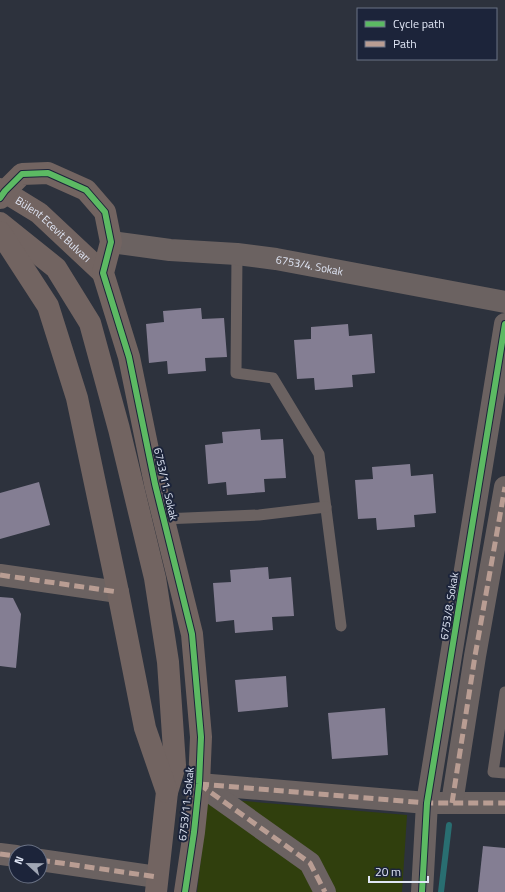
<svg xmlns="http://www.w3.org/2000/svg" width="505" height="892" viewBox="0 0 505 892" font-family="'Titillium Web',sans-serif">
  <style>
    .green { fill: #303f0d }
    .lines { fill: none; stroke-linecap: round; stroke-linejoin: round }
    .stream { stroke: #296e71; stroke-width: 6 }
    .building { fill: #847e93 }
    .lane { stroke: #6b6261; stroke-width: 11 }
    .street { stroke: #6b6261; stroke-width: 22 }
    .secondary { stroke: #726461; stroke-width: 22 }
    .quiet { stroke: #b99d93; stroke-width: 5; stroke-dasharray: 10 5; stroke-linecap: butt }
    .cycleway-casing { stroke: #1c243a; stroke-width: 8 }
    .cycleway { stroke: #5cba63; stroke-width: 6 }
    .labels { text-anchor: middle; stroke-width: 4; stroke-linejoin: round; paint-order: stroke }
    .street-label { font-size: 11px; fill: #e0e6f5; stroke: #1c243a }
  </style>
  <rect width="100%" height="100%" fill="#2d323d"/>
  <path class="green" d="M208,798l199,17 -5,77h-205z"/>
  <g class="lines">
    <path class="stream" d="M441,892l8,-67"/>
  </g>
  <g class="building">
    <path d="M201,308l1,11 22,-1 3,39 -22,1 1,13 -38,3 -1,-13 -18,2 -3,-39 18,-2 -1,-11z"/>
    <path d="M348,324l1,12 23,-2 3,39 -23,2 1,12 -38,3 -1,-12 -17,1 -3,-39 17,-1v-12z"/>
    <path d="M260,429l1,11 22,-1 3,39 -22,1 1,13 -38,3 -1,-13 -18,2 -3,-39 18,-2 -1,-11z"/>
    <path d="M410,464l1,12 22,-2 3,39 -22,2 1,12 -38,3 -1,-12 -18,1 -3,-39 18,-1 -1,-12z"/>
    <path d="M39,482l11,43 -50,14v-46z"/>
    <path d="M268,567l1,12 22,-2 3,39 -22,1 1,13 -38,3 -1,-13 -18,2 -3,-39 18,-1 -1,-12z"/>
    <path d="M0,597l13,1 8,16 -5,54 -16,-2z"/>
    <path d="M286,676l2,31 -50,5 -3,-32z"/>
    <path d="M385,708l3,47 -56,4 -4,-46z"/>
    <path d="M483,846l22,2v44h-27z"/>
  </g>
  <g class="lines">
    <g class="lane">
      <path d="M237,254l-1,119 37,5 46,76 22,172"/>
      <path d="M163,519l96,-4 67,-8"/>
      <path d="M505,692l-12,80 12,1"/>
    </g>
    <g class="street">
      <path id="s1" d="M111,242l59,8 67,4 39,5 229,43"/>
      <path d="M0,575l118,17"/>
      <path d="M199,784l228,19h78"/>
      <path d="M199,784l111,79 15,29"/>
      <path d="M452,803l23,-147 30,-169"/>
      <path d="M0,854l16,2"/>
      <path d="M40,860l117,17"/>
      <path d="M422,892l5,-89 78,-479"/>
    </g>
    <g class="secondary">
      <path id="s2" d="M0,189l39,24 64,60"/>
      <path d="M0,198l5,-7 17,-17 26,-1 38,17 19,22 6,30 -8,31 26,84 26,127 37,150 9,103 -2,47 -5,48 -9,60"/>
      <path d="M0,223l56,45 34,55 29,106 36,149 13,84 7,103 -8,27 -11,100"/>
      <path d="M0,232l48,74 29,92 41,194 27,136 22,64"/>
    </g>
    <g class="quiet">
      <path d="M0,575l118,17"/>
      <path d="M199,784l228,19h78"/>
      <path d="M199,784l111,79 15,29"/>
      <path d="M452,803l23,-147 30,-169"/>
      <path d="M0,854l16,2"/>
      <path d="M40,860l117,17"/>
    </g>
    <g class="cycleway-casing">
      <g id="cycleway">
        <path d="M0,198l5,-7 17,-17 26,-1 38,17 19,22 6,30 -8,31 26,84 26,127 37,150 9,103 -2,47 -5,48 -9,60"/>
        <path d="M422,892l5,-89 78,-479"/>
      </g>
    </g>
    <use href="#cycleway" class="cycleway"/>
  </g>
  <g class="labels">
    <g class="street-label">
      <text dy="4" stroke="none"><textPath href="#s2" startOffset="67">Bülent Ecevit Bulvarı</textPath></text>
      <text dy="4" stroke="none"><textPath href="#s1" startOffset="200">6753/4. Sokak</textPath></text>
      <text transform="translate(166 484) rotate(77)" y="4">6753/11. Sokak</text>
      <text transform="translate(449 606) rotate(-81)" y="4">6753/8. Sokak</text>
      <text transform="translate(186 804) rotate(-84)" y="4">6753/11. Sokak</text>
    </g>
  </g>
  <rect x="357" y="8" width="140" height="52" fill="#1c243a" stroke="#6a7285"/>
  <rect x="365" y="21" width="20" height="6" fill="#5cba63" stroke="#6a7285"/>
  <text x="393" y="28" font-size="12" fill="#e0e6f5">Cycle path</text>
  <rect x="365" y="41" width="20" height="6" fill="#b99d93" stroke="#6a7285"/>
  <text x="393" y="48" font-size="12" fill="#e0e6f5">Path</text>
  <g transform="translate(28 864) rotate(292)"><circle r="19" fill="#1c243a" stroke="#6a7285"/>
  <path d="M0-3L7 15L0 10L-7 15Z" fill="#a1a7b5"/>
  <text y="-6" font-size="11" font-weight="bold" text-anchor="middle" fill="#e0e6f5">N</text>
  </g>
  <path d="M369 876v6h59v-6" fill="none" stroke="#e0e6f5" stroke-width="2"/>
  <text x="375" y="876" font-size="12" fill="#e0e6f5" stroke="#1c243a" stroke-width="3" paint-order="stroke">20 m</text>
</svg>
